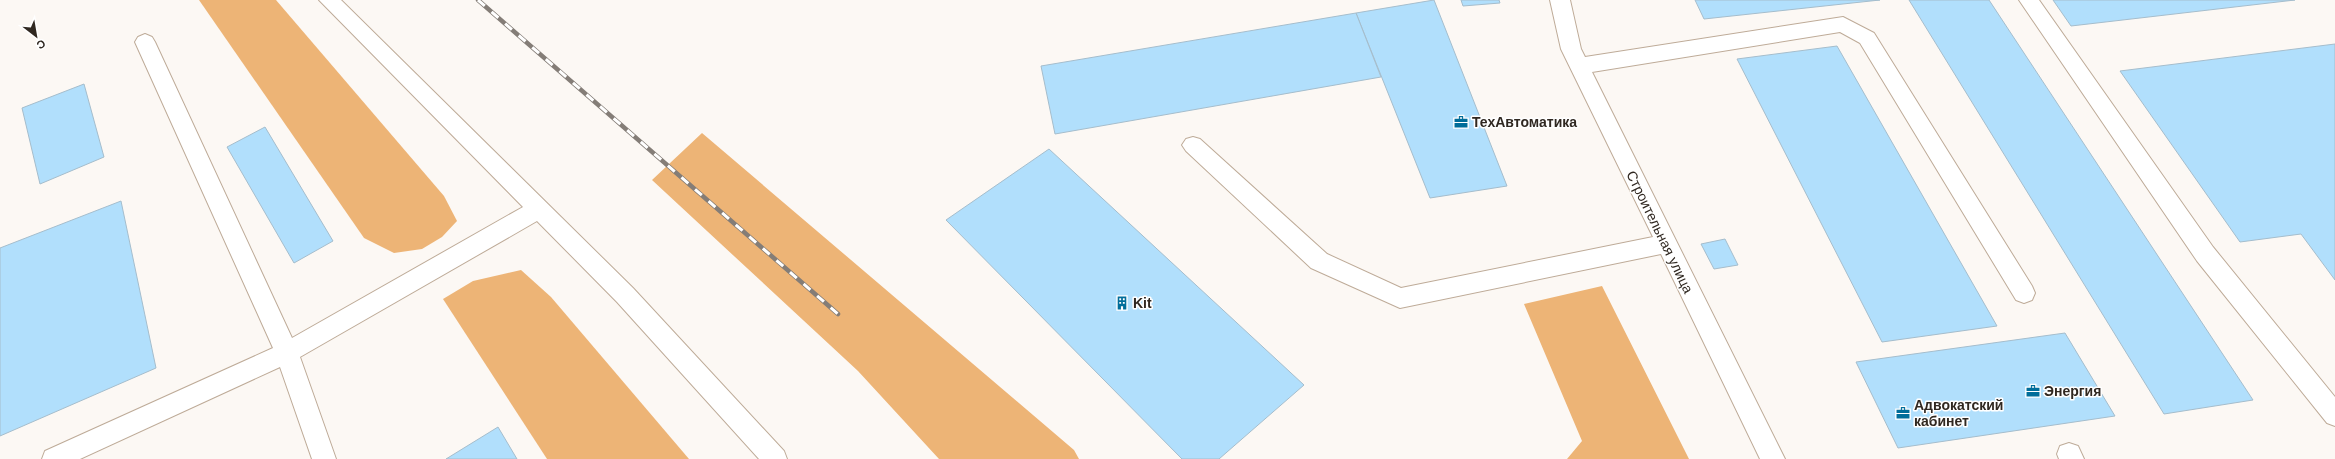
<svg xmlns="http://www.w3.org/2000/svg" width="2335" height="459" viewBox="0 0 2335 459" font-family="Arial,sans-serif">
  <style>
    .forest { fill: #edb476 }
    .building { fill: #b1dffc; stroke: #a5bdcc }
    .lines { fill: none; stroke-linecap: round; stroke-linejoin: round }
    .minor-casing { stroke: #beab98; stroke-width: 2 }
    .minor { fill: #fff; fill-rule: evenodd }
    .rail-casing { stroke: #847d77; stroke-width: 4.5 }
    .rail { stroke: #fff; stroke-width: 3; stroke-dasharray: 9; stroke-linecap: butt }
    .labels { text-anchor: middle; stroke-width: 3; stroke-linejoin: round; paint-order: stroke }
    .poi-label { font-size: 14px; font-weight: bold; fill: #302821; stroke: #fff; text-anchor: start }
    .street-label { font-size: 14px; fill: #302821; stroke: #fff }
  </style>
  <rect width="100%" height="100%" fill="#fcf8f4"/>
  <g class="forest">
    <path d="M199,0h77l168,196 13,25 -15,16 -20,12 -28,4 -30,-15z"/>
    <path d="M702,133l372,317 5,9h-140l-81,-88 -206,-191z"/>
    <path d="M521,270l30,27 138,162h-142l-104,-160 30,-18z"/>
    <path d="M1602,286l87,173h-122l15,-18 -58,-137z"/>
  </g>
  <g class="building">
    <path d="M1434,0l73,186 -77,12 -74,-185z"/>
    <path d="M1461,0h38l1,3 -37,3z"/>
    <path d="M1695,0h185l-176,19z"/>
    <path d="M1909,0h80l264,400 -89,14z"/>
    <path d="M2053,0h242l-224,26z"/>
    <path d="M1356,13l25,64 -326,57 -14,-68z"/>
    <path d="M2335,44v236l-34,-46 -61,8 -120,-171z"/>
    <path d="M1837,46l160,280 -115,16 -145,-283z"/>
    <path d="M84,84l20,73 -64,27 -18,-76z"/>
    <path d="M265,127l68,114 -39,22 -67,-116z"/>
    <path d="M1049,149l255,236 -85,74h-37l-236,-239z"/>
    <path d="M121,201l35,167 -156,68v-188z"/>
    <path d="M1725,239l13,26 -24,4 -13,-25z"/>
    <path d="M2065,333l50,83 -217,32 -42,-86z"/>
    <path d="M498,427l19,32h-71z"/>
  </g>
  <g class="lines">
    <g class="minor-casing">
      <g id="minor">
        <path d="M319,0h22l292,288 151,163 3,8h-28l-142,-157 -80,-81 -237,136 36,102h-24l-32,-92 -200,92h-38l3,-8 228,-103 -138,-306 3,-5 7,-3 7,3 3,5 137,296 231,-131z"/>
        <path d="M1550,0h20l11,49 4,8 258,-40 31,16 158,253 3,7 -3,7 -8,3 -8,-3 -156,-257 -20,-11 -248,40 193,387h-25l-99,-205 -261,54 -89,-40 -125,-117 -4,-6 4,-6 7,-2 7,2 127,115 74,34 252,-51 -92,-188z"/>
        <path d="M2019,0h20l174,247 122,150v29l-8,-3 -130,-162z"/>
        <path d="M2069,443l9,3 6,13h-25l-2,-5 3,-8z"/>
      </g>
    </g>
    <use href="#minor" class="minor"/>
    <g class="rail-casing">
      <path id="rail" d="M478,0l360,314"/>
    </g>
    <use href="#rail" class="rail"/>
  </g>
  <defs>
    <g id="office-bare" transform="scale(1.08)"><path d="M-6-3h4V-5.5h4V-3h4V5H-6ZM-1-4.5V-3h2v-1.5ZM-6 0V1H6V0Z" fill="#006d9a" stroke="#fff" stroke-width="2.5" paint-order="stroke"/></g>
    <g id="building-bare" transform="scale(1.08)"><path d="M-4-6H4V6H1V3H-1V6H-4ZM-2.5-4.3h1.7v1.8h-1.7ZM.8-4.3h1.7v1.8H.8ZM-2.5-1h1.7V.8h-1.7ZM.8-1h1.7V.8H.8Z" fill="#006d9a" stroke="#fff" stroke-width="2.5" paint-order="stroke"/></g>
  </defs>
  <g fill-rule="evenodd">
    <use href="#office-bare" x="1461" y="122"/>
    <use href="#building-bare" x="1122" y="303"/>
    <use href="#office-bare" x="2033" y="391"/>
    <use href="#office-bare" x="1903" y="413"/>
  </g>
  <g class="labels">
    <g class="poi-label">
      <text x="1472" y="127">ТехАвтоматика</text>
      <text x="1133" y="308">Kit</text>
      <text x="2044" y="396">Энергия</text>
      <text x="1914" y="410">Адвокатский<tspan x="1914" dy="16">кабинет</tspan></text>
    </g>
    <g class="street-label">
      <text transform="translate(1660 232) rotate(64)" y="5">Строительная улица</text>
    </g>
  </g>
  <g transform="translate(36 36) rotate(149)" stroke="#ffffff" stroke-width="3" paint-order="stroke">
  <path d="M0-3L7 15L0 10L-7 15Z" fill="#302821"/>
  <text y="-6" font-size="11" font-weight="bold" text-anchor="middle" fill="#302821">С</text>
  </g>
</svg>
